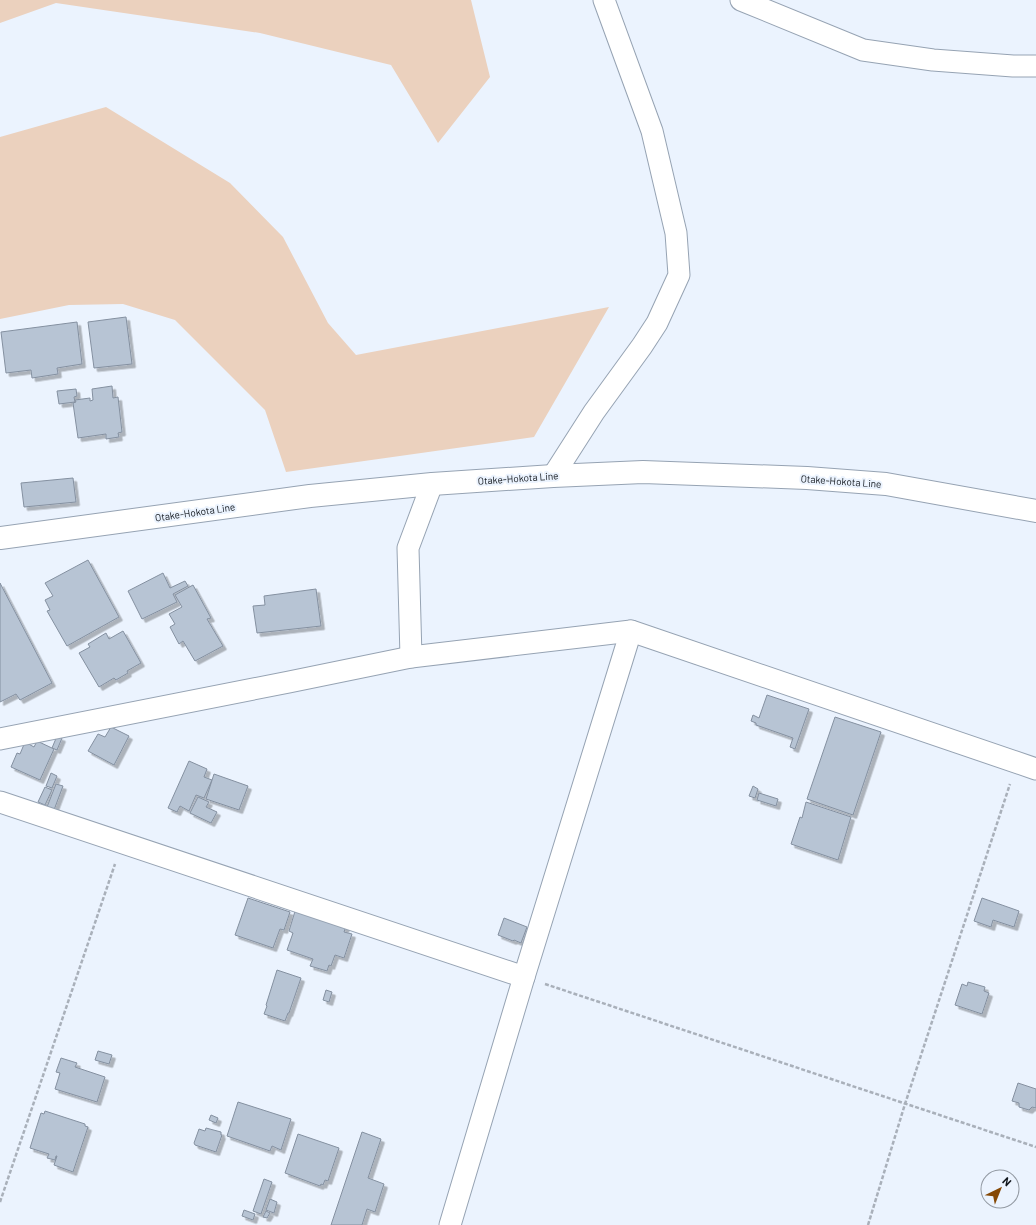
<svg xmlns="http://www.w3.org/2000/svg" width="1036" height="1225" viewBox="0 0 1036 1225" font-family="Barlow,sans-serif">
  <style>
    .green { fill: #ebd1be }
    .building { fill: #b7c4d4; stroke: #8490a0; filter: url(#shadow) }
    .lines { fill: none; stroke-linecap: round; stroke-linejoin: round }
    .minor-casing { stroke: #96a3b3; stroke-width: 23 }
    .secondary-casing { stroke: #96a3b3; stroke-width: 24 }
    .path { stroke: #a9b0ba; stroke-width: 2.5; stroke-dasharray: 4 2; stroke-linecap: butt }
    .minor { stroke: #fff; stroke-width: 21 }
    .secondary { stroke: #fff; stroke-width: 22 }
    .labels { text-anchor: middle; stroke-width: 4; stroke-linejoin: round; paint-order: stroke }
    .street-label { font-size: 10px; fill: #10151b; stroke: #ebf3fe }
  </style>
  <defs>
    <filter id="shadow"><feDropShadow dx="3.5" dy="3.5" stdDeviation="0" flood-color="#0004"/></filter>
  </defs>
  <rect width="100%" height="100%" fill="#ebf3fe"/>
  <g class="green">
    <path d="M0,0h471l19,77 -52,66 -47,-78 -131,-32 -204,-30 -56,20z"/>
    <path d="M106,107l124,76 53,54 45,86 28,32 253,-48 -75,130 -248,35 -21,-62 -90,-90 -52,-16 -54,1 -69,14v-182z"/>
  </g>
  <g class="building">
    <path d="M126,317l6,47 -38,4 -6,-46z"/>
    <path d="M77,322l5,42 -25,4 1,6 -26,4 -1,-8 -25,3 -5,-41z"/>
    <path d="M112,386l1,12 5,-1 4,35 -4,1 1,4 -13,2v-5l-28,4 -5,-35 3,-1 -1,-2 15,-2v3l3,-1 -1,-11z"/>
    <path d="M76,389l1,7 -3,1 1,5 -16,2 -2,-13z"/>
    <path d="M73,478l3,24 -52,5 -3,-24z"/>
    <path d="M88,560l31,57 -52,29 -20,-35 3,-1 -5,-10 8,-4 -8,-13z"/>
    <path d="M163,573l7,15 15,-7 3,5 -15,8 4,8 -35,17 -14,-28z"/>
    <path d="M0,583l52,100 -32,17 -4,-6 -16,8z"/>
    <path d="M193,585l18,33 -4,1 16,27 -28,15 -12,-20 -4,3 -9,-17 5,-3 -6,-10 13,-7 -7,-12z"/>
    <path d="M316,589l5,37 -64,7 -4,-27 12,-1 -1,-9z"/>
    <path d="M123,631l18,32 -14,8 1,2 -12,7 -2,-2 -15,9 -20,-34 11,-6 -2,-3 18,-11 3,6z"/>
    <path d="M767,695l42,14 -14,40 -5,-2 3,-9 -37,-13v-2l-5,-2 2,-6 6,3z"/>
    <path d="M835,717l46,15 -28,83 -46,-16z"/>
    <path d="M111,727l18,9 -15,29 -26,-14 10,-17 7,3z"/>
    <path d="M57,736l5,2 -5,12 -5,-2z"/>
    <path d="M37,741l17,8 -14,31 -29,-13 6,-14 3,1 5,-12 9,5z"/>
    <path d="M189,761l18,8 -3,8 8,3 -8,18 -8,-3 -7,16 -9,-5 -3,6 -9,-4z"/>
    <path d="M51,773l6,3 -5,12 -6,-2z"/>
    <path d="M214,774l34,12 -9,24 -33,-11z"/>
    <path d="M56,784l7,2 -9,24 -7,-3z"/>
    <path d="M753,786l5,3 -3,9 -6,-2z"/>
    <path d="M45,787l7,3 -7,15 -7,-3z"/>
    <path d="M759,793l19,6 -2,7 -19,-6z"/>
    <path d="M198,797l11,5 -3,5 11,5 -6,11 -21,-10z"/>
    <path d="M806,802l45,15 -13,43 -47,-16 9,-27 2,1z"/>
    <path d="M248,898l42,14 -6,18 -4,-1 -7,19 -38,-13z"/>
    <path d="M982,898l37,13 -5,16 -21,-7 -2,7 -17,-6z"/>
    <path d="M296,908l50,18 -2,6 8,2 -8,24 -9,-3 -4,11 -2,-1 -2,6 -17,-5 3,-7 -26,-9 6,-17 -4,-2z"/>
    <path d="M504,918l23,9 -6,16 -7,-3 -1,1 -15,-6z"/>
    <path d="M277,970l24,8 -12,35h-1l-3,8 -21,-7 3,-8 -1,-1z"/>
    <path d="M968,982l17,5 -1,4 5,2 -7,21 -27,-9 7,-21 5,2z"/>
    <path d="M326,990l6,2 -3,10 -6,-2z"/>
    <path d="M98,1051l14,4 -3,9 -14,-4z"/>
    <path d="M61,1058l16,5 -2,4 30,10 -8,25 -42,-13 5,-16 -4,-1z"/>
    <path d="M1018,1083l18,6v19l-4,-1 -3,3 -10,-3v-4l-7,-2z"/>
    <path d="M238,1102l53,17 -10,31 -9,-4 -2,5 -43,-15z"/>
    <path d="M45,1111l40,13v2l3,1 -15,45 -19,-7 3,-9h-1l-1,4 -8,-2 2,-4 -19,-6 11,-35 3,1z"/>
    <path d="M211,1115l7,3 -2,5 -7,-3z"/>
    <path d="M206,1128l15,4v3h1l-6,17 -21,-7 -1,-2 5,-14 6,2z"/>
    <path d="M362,1132l19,7 -13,39 16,6 -9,28 -8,-3 -5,16h-31z"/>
    <path d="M298,1134l41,14 -11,33 -3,-1 -2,5 -2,-1 -1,2 -35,-13z"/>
    <path d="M264,1179l8,3 -11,32 -8,-3z"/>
    <path d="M270,1199l7,3 -3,11 -8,-3z"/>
    <path d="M244,1210l11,4 -2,6 -11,-4z"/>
    <path d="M266,1211l4,2 -3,5 -4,-1z"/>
  </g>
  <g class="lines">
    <g class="minor-casing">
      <g id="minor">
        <path d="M741,0l122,50 70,10 80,6h23"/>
        <path d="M553,476l41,-64 48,-66 15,-23 22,-48 -3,-42 -24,-102 -48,-131"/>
        <path d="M411,657l-3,-109 24,-64"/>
        <path d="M0,739l289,-57 122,-25 220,-26 405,138"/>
        <path d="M0,802l524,175"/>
        <path d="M450,1225l74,-248 107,-346"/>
      </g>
    </g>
    <g class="secondary-casing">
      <path id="secondary" d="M0,538l310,-42 122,-12 121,-8 90,-4 164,6 79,6 150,27"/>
    </g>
    <g class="path">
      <path d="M545,984l491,163"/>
      <path d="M0,1202l115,-338"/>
      <path d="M868,1225l37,-121 105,-320"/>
    </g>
    <use href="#minor" class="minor"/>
    <use href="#secondary" class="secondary"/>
  </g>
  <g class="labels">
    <g class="street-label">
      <text transform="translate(518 478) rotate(-4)" y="4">Otake-Hokota Line</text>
      <text transform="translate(841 481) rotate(4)" y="4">Otake-Hokota Line</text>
      <text transform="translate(195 512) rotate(-8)" y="4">Otake-Hokota Line</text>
    </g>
  </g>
  <g transform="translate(1000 1189) rotate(43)"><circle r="19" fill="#ebf3fe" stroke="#939aa3"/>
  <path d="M0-3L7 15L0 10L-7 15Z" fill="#854805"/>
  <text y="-6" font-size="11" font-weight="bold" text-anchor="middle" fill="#10151b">N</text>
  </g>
</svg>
